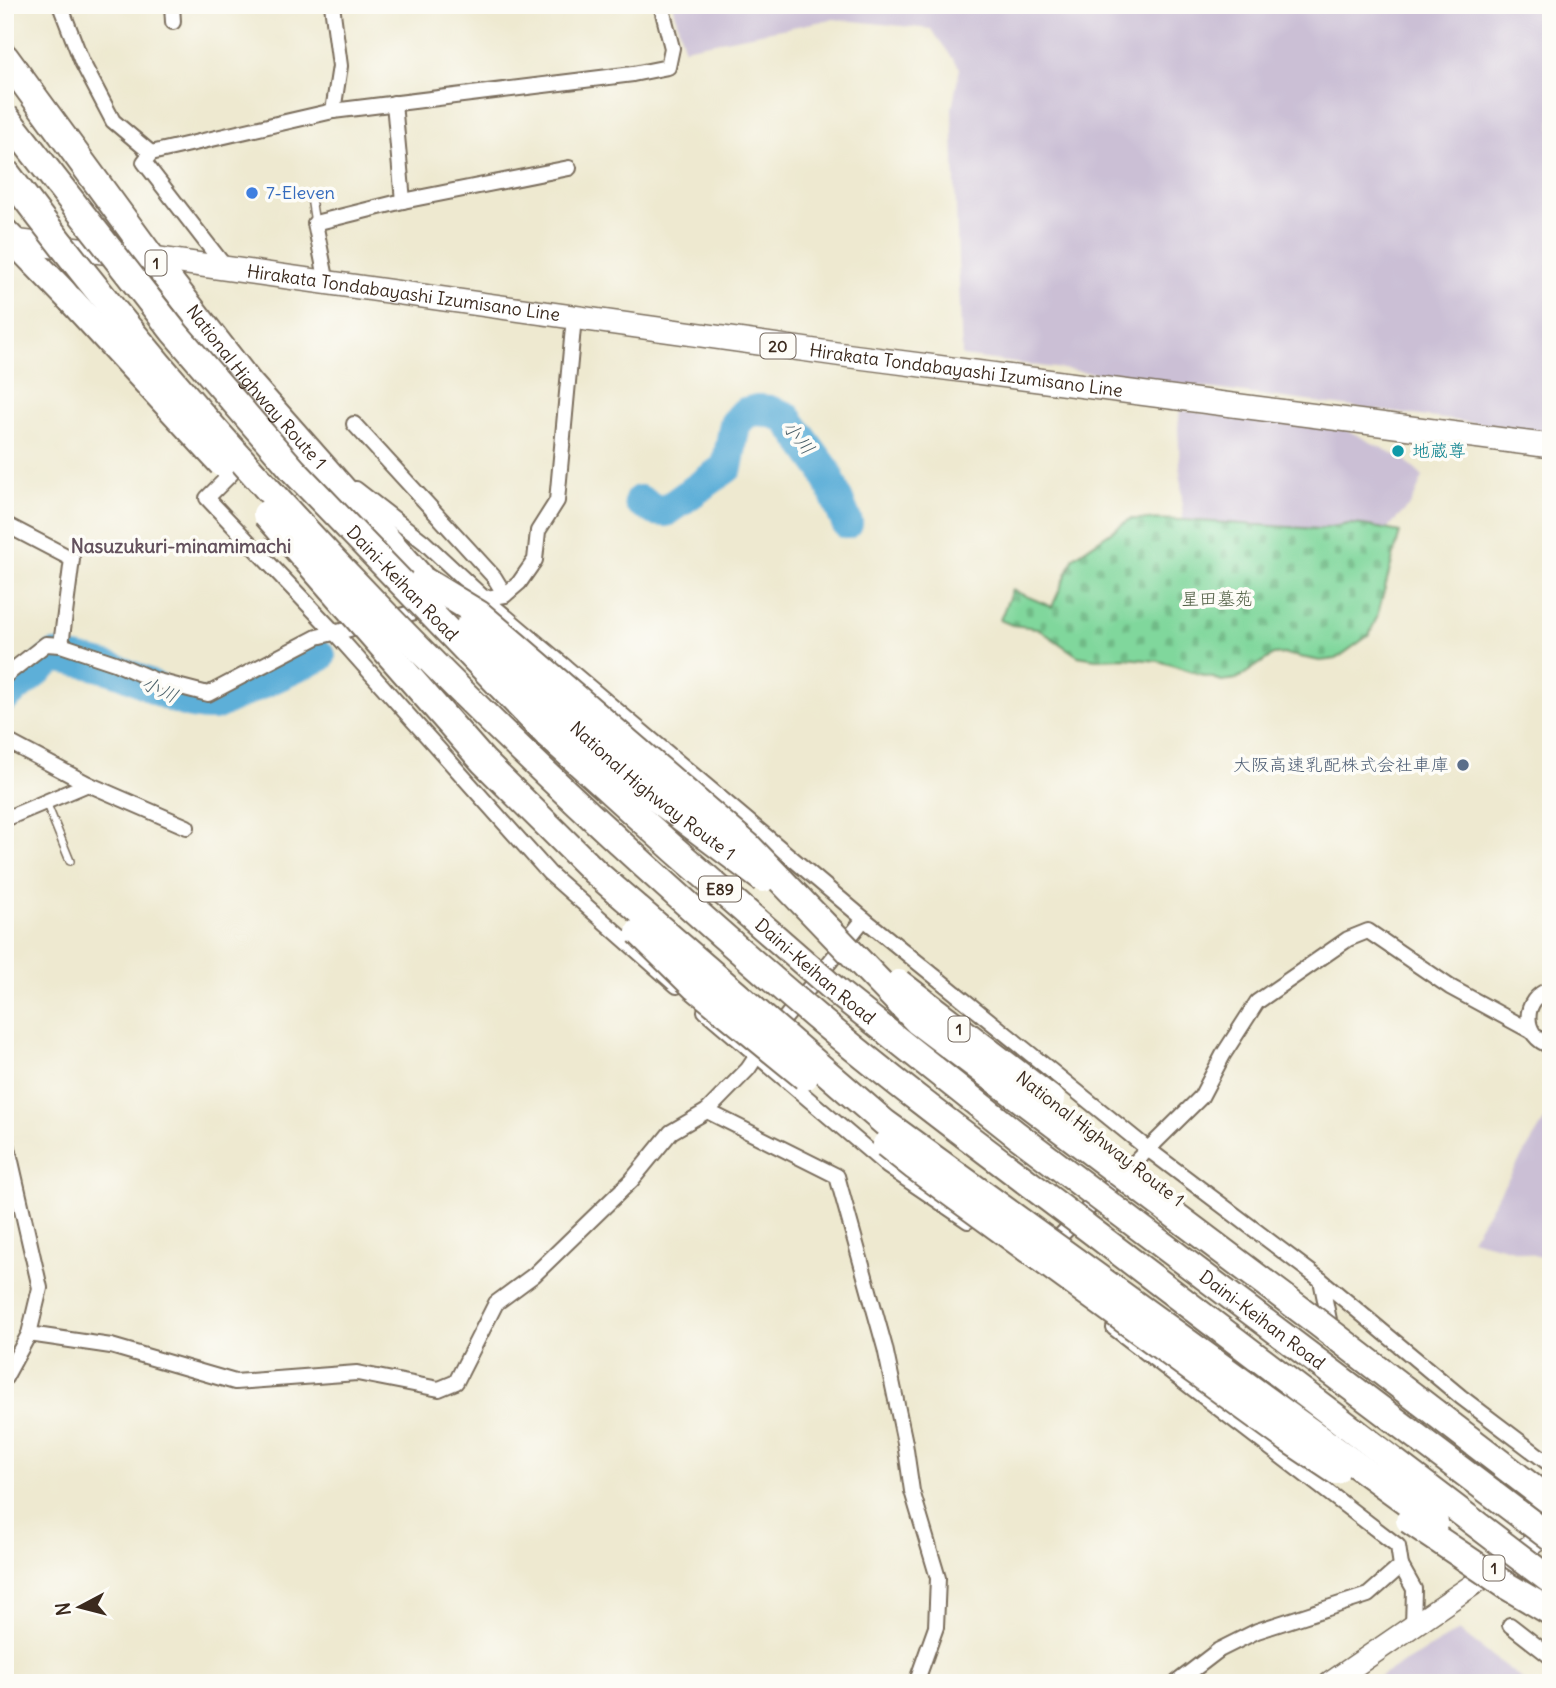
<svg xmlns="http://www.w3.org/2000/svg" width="1556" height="1688" viewBox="0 0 1556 1688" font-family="Delius,'Klee One',sans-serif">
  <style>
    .industrial { fill: #cbbfd5 }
    .cemetery { fill: url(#cemetery-stones); stroke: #5e805d; stroke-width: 2 }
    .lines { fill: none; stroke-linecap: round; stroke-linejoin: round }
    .river { stroke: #5dafd8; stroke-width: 32 }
    .lane-casing { stroke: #7a6d5c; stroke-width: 10 }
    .street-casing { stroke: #7a6d5c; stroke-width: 18 }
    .secondary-casing { stroke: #7a6d5c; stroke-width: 24 }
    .primary-casing { stroke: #7a6d5c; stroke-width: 26 }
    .highway-casing { stroke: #7a6d5c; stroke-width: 30 }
    .lane { stroke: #fff; stroke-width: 7 }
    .street { stroke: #fff; stroke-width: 14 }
    .secondary { stroke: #fff; stroke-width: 21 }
    .primary { stroke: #fff; stroke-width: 23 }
    .highway { stroke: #fff; stroke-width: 26 }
    .highway-bridge-casing { stroke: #7a6d5c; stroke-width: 30; stroke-linecap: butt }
    .highway-bridge { stroke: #fff; stroke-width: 26 }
    .shop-dot { fill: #3f7fe0; stroke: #fdfcf7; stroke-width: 2.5 }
    .culture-dot { fill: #0f9aa8; stroke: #fdfcf7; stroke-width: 2.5 }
    .service-dot { fill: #5c6f8a; stroke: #fdfcf7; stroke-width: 2.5 }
    .labels { text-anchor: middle; stroke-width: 7; stroke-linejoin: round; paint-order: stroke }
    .shield { fill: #fdfcf7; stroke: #75695f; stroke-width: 2 }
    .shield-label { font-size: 16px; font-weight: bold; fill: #3b2a1e }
    .shop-label { font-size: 18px; fill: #366cbe; stroke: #fdfcf7; text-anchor: start }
    .street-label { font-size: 18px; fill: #3b2a1e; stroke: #fdfcf7 }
    .culture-label { font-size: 18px; fill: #0d838f; stroke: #fdfcf7; text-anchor: start }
    .park-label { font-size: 18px; fill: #505e44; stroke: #fdfcf7 }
    .service-label { font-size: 18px; fill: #4e5e75; stroke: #fdfcf7; text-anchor: end }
    .water-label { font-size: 19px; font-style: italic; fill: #495f68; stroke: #fdfcf7 }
    .neighbourhood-label { font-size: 19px; font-weight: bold; fill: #63515d; stroke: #fdfcf7 }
  </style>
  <defs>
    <pattern id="cemetery-stones" width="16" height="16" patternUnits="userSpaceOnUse" patternTransform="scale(1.75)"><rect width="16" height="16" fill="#80d79c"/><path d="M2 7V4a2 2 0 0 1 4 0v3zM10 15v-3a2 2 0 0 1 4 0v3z" fill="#70b986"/></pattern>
  </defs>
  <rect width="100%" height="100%" fill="#fdfcf7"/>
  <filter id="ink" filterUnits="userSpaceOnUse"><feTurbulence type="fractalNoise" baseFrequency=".0143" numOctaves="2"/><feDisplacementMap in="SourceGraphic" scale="14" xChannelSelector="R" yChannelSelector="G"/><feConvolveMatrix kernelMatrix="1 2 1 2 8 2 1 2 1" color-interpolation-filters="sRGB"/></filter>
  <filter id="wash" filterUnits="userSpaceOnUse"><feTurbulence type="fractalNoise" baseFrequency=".00686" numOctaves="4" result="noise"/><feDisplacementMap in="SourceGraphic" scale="28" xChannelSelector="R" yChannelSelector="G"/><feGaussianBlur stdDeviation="1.57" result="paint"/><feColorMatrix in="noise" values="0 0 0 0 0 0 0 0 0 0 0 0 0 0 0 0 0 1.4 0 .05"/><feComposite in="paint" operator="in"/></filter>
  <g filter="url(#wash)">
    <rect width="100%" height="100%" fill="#eee9d0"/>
    <g class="industrial">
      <path d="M673,5h878v428l-589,-77 -10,-248 8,-40 -29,-39 -98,-10 -149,29z"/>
      <path d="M1180,410l167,20 58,30 18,17 -12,27 -24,25 -24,-4 -14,-1 -31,5 -135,-9 -5,-92z"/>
      <path d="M1551,1110v157l-10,-6v-4l-70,-18z"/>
      <path d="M1459,1631l68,52h-158z"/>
    </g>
    <path class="cemetery" d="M1130,519l53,1 135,9 31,-5 14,1 37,7 -23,85 -8,18 -33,24 -16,2 -35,-7 -12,1 -36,24 -15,2 -63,-20 -35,-3 -28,1 -18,-3 -41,-28 -25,-3 -12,-5 12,-30 40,17 22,-50z"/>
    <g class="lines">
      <g class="river">
        <path d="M640,501l15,9 11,1 61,-44 8,-43 10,-11 12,-3 12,1 17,6 39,53 22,53"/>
        <path d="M5,697l50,-41c24,5 51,9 73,19 32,13 50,31 86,30l106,-49"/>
      </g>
    </g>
  </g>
  <g filter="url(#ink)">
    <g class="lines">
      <g class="lane-casing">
        <g id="lane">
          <path d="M311,198l4,25"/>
          <path d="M46,802l24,59"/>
        </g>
      </g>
      <g class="street-casing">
        <g id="street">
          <path d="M60,5l22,57 31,59 38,32"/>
          <path d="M172,5l1,17"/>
          <path d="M332,5l8,61 -7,45"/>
          <path d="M394,103l9,98"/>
          <path d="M226,268l-82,-106 7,-9 182,-42 300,-37 35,-7 4,-19 -11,-43"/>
          <path d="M327,283l-12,-60 88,-22 166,-33"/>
          <path d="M354,424l140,153 11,18"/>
          <path d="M231,474l-24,24 128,135 214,240 128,113"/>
          <path d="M356,489l68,53 61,57 379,320 285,231 172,130 140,117 86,65"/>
          <path d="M5,524l67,35 -11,86"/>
          <path d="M481,599l24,-4 14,-12 16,-23 3,-29 19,-30 17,-184"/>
          <path d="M385,620l45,-12"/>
          <path d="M5,676l41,-32 15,1 54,18 39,17 54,14 109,-57 49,-12"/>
          <path d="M5,740l83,44 99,43"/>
          <path d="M5,819l83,-35"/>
          <path d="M1551,989c-30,9 -30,48 0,57"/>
          <path d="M705,1011l182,155 81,55"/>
          <path d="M774,1032l90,-113"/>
          <path d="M707,1111l130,65 48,172 20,95 7,48 26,87 -2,49 -20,56"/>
          <path d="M5,1135l35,153 -11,46 -24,44"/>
          <path d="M1050,1246l151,-149 22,-42 34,-53 91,-63 20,-8 82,56 81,44"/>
          <path d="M1321,1280l8,40"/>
          <path d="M1114,1328l284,218 3,20 -33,29 -111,36 -38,19 -43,33"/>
          <path d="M29,1334l82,12 124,36 122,-9 82,16 17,-7 40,-79 38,-28 97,-94 40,-49 36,-21 41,-42 12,-18"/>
          <path d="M1401,1566l13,23 -1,38"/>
          <path d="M1510,1625l41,32"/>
        </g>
      </g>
      <g class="secondary-casing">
        <path id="secondary" d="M1330,1683l221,-152"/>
      </g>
      <g class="primary-casing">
        <g id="primary">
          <path id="s1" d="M5,240l147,18 699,98 700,90"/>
        </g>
      </g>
      <g class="highway-casing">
        <g id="highway">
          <path id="s2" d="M5,57l147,201 97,125 174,197"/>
          <path d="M5,232l66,68"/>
        </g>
      </g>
      <use href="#lane" class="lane"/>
      <use href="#street" class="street"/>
      <use href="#secondary" class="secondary"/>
      <use href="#primary" class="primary"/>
      <use href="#highway" class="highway"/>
      <g class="highway-bridge-casing">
        <g id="highway-bridge">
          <path id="s3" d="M5,116l169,216 120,139 253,263 128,116 166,145 176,140 534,403"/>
          <path d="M5,171c234,313 512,590 809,844 89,75 183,144 275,214 153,118 307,235 462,352"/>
          <path d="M71,300l151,164"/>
          <path d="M266,514l217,247 112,111 290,251 550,399"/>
          <path d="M423,580l56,34 268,231 170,176 400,301 234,180"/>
          <path id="s4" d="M469,626l46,46 122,112 126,95"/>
          <path d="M639,932l56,55 110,90"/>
          <path d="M899,983l153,117"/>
          <path d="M886,1144l29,23 373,272 48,32"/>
          <path d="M1409,1520l98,66 44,26"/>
        </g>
      </g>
      <use href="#highway-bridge" class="highway-bridge"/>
    </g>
  </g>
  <circle class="shop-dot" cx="252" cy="193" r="7"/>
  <circle class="culture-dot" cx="1398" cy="451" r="7"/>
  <circle class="service-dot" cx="1463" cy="765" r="7"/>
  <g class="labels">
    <g class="shield">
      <rect x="145.5" y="250.5" width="21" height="25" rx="5"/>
      <rect x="760.5" y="333.5" width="35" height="25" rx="5"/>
      <rect x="699" y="876.5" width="42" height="25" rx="5"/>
      <rect x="948.5" y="1016.5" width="21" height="25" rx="5"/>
      <rect x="1483.5" y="1555.5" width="21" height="25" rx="5"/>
    </g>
    <g class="shield-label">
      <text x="156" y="269">1</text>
      <text x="778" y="352">20</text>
      <text x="720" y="895">E89</text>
      <text x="959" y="1035">1</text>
      <text x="1494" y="1574">1</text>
    </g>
    <g class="shop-label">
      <text x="266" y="199">7-Eleven</text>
    </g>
    <g class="street-label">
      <text dy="6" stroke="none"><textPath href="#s1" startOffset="402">Hirakata Tondabayashi Izumisano Line</textPath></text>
      <text dy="6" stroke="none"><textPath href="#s1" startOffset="970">Hirakata Tondabayashi Izumisano Line</textPath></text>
      <text dy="6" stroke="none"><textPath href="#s2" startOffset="415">National Highway Route 1</textPath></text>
      <text dy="6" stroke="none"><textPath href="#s3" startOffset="614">Daini-Keihan Road</textPath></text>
      <text dy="6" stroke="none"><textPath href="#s4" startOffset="247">National Highway Route 1</textPath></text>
      <text dy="6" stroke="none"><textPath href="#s3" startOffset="1181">Daini-Keihan Road</textPath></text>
      <text transform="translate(1100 1139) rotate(38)" y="6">National Highway Route 1</text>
      <text dy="6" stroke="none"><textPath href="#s3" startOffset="1748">Daini-Keihan Road</textPath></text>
    </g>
    <g class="culture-label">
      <text x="1412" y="457">地蔵尊</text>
    </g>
    <g class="park-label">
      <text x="1217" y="605">星田墓苑</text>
    </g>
    <g class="service-label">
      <text x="1449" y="771">大阪高速乳配株式会社車庫</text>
    </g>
    <g class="water-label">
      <text transform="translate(799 437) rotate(51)" y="7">小川</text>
      <text transform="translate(160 689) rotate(25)" y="7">小川</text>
    </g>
    <g class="neighbourhood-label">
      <text x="181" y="553">Nasuzukuri-minamimachi</text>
    </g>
  </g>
  <rect width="1556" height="1688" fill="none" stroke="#fdfcf7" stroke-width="28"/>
  <g transform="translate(80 1607) rotate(263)" stroke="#fdfcf7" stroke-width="5" paint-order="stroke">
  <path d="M0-5L12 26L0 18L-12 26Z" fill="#3b2a1e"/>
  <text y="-10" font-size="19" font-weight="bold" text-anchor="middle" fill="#3b2a1e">N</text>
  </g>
</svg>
